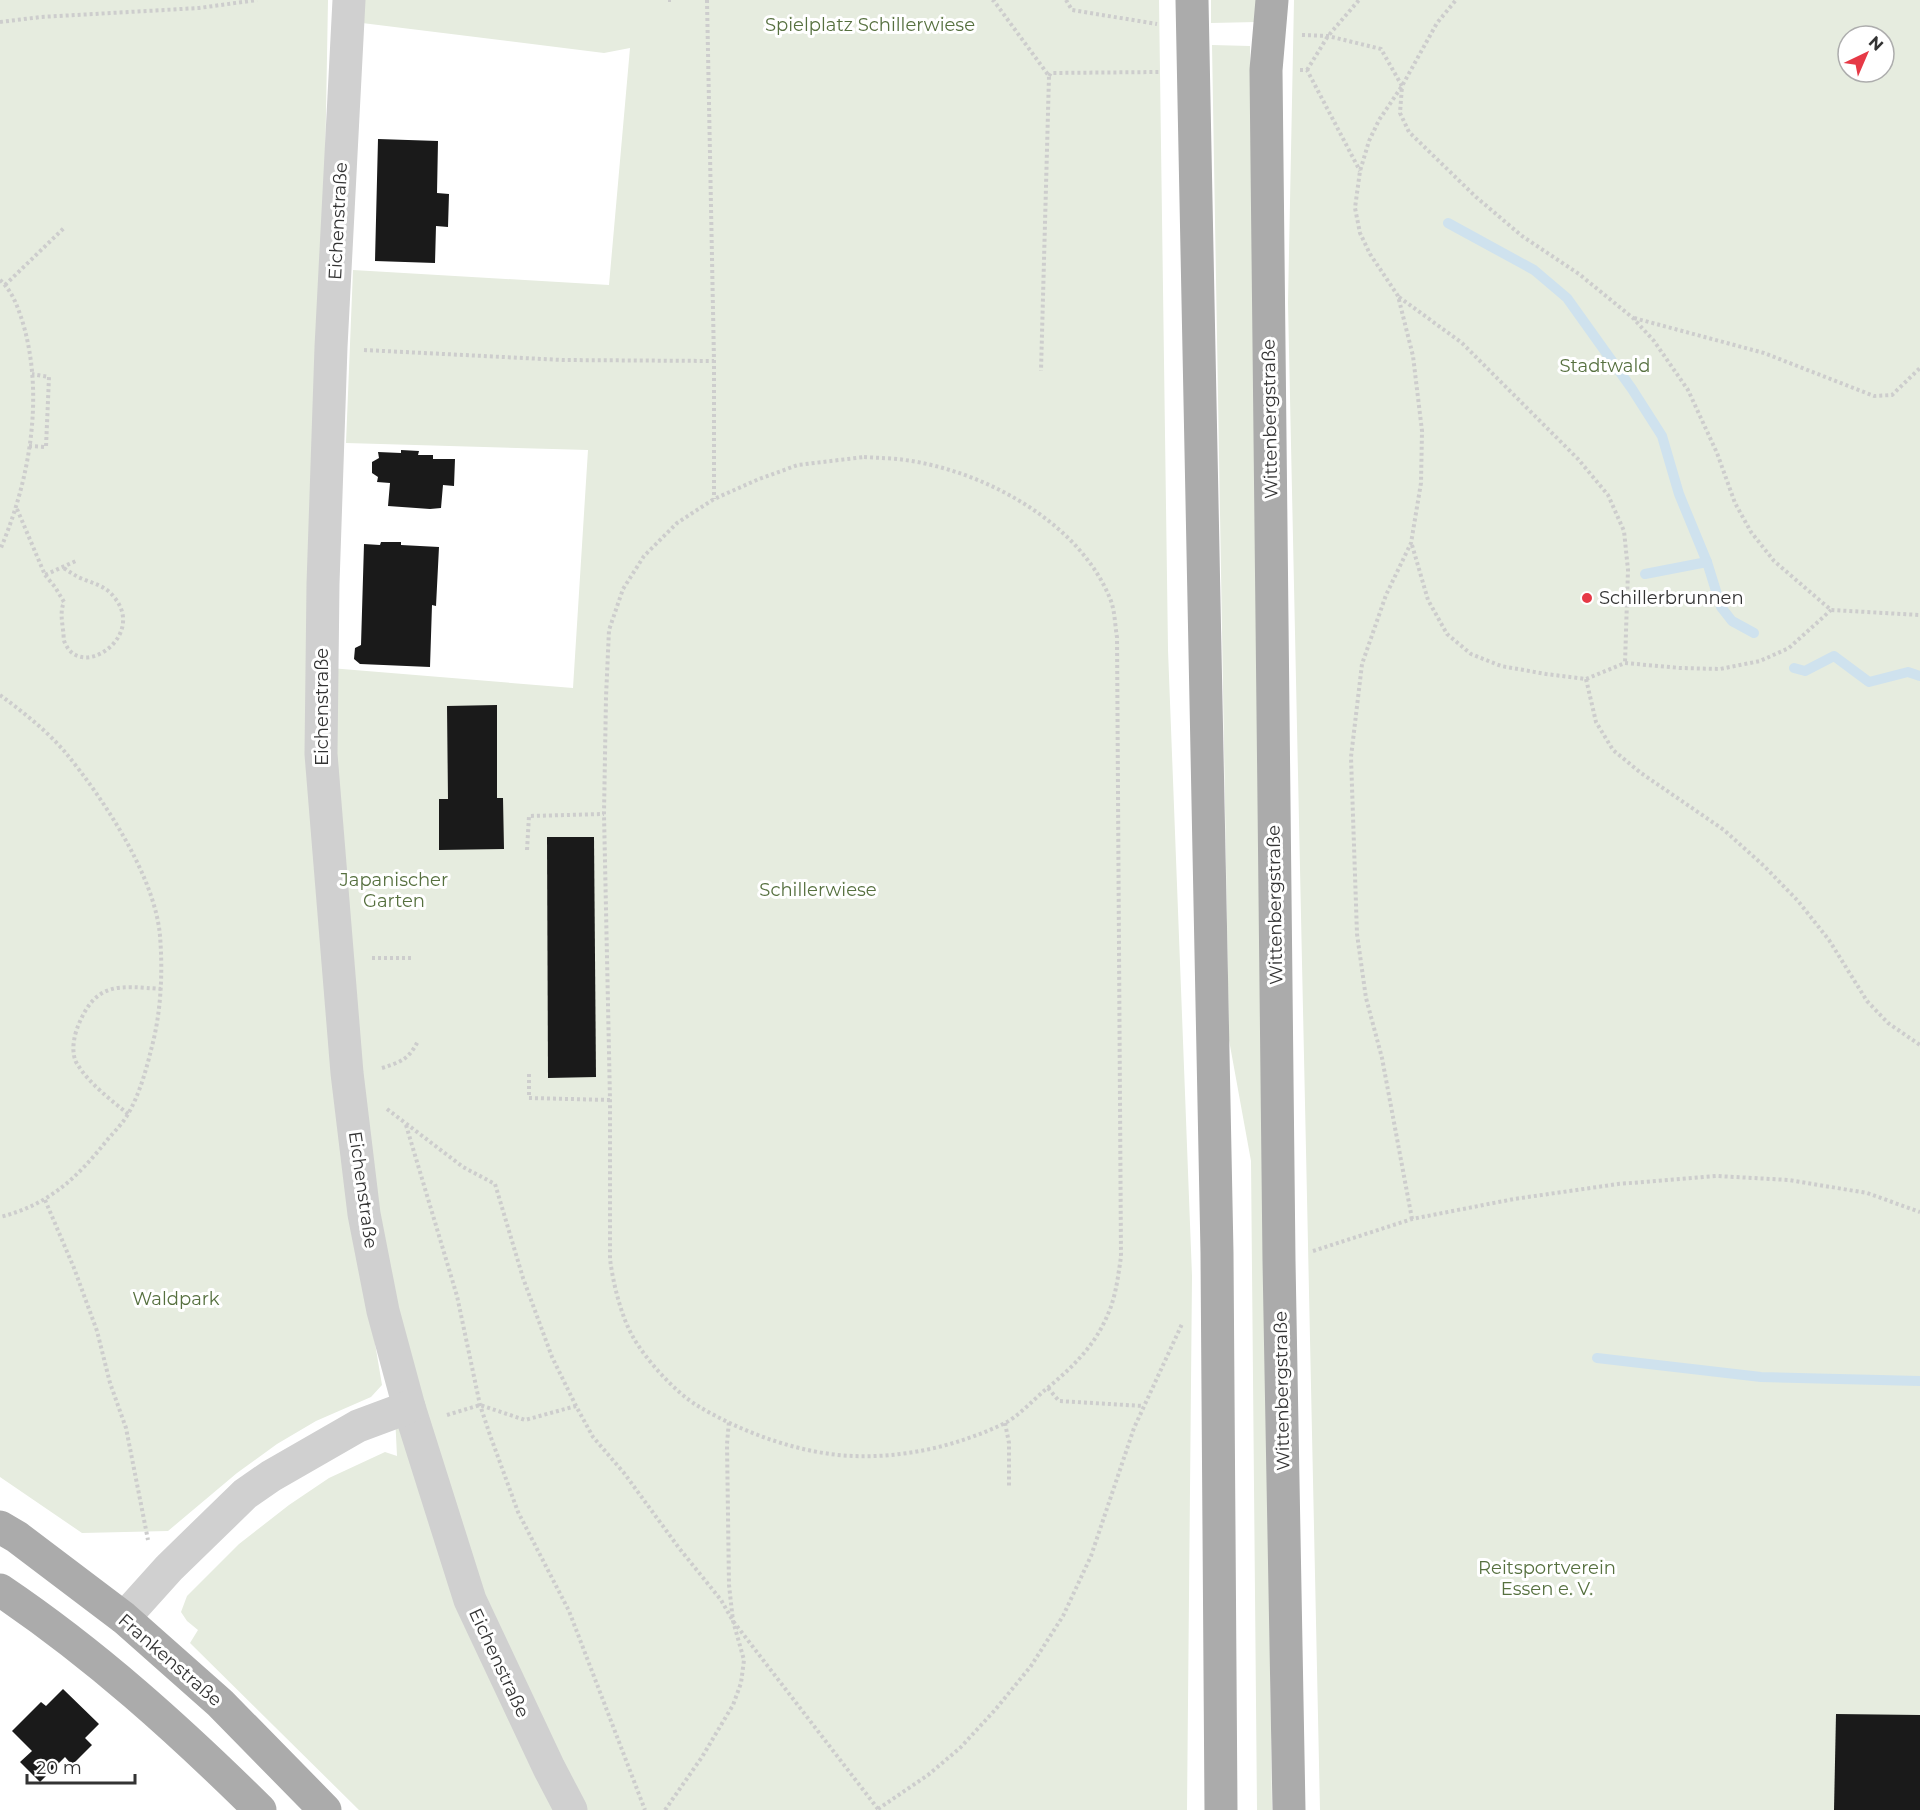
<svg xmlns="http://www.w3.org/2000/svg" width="1920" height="1810" viewBox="0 0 1920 1810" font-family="Montserrat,sans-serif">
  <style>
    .green { fill: #e6ecdf; fill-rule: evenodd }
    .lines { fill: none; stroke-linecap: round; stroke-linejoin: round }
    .stream { stroke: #cfe2ee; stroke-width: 10 }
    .building { fill: #1a1a1a }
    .path { stroke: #cdcdcd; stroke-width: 4; stroke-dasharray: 3 3; stroke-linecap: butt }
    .minor { stroke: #d0d0d0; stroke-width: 33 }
    .major { stroke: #ababab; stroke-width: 33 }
    .poi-dot { fill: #e63946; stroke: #fff; stroke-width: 2 }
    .labels { text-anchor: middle; stroke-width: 6; stroke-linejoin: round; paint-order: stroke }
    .park-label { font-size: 18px; fill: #56703f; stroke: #fff }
    .street-label { font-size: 18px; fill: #333; stroke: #fff }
    .poi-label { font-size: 18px; fill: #333; stroke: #fff; text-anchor: start }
  </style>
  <rect width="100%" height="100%" fill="#fff"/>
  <g class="green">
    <path d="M0,0h328l-6,340 31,872 29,173 -11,12 -55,24 -39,23 -40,29 -69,58 -86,2 -82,-56z"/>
    <path d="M362,0h797l9,650 24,626 -5,534h-828l-169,-167 8,-13 -11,-9 -6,-9 6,-16 52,-52 50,-39 40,-27 56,-26 12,4 -7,-141 -22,-105 -38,-542 243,20 15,-238 -242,-7 7,-173 256,15 21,-237 -26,5 -250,-31z"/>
    <path d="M1211,0h46v22l-46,1z"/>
    <path d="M1294,0h626v1810h-600l-32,-1507zM1848,36h36v36h-36z"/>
    <path d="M1212,45l38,1 22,1764h-15l-6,-649 -22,-121z"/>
  </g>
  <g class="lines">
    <g class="stream">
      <path d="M1448,223l86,47 33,28 65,91 30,47 17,58 28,68"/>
      <path d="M1645,574l62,-12 14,45 11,14 22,12"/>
      <path d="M1794,668l11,3 29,-15 35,26 39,-10 12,4"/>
      <path d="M1597,1358l164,19 159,4"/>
    </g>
  </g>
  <g class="building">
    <path d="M378,139l60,2 -1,52 12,1 -1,33 -12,-1 -1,37 -60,-2z"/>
    <path d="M401,450l18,1 -1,4h15v4h22l-1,27 -11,-1 -2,23 -11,1 -42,-3 2,-23 -13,-1 1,-5 -6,-4v-11l7,-4 -1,-6 23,1z"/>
    <path d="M381,542h20v3l38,2 -3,59 -4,-1 -2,62 -70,-3 -6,-5 1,-11 6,-3 3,-101 16,1z"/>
    <path d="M497,705v93h6l1,51 -65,1v-51h9l-1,-93z"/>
    <path d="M547,837h47l2,240 -48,1z"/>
    <path d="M63,1689l36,35 -14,14 7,7 -20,20 -7,-8 -25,25 -20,-20 12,-11 -20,-20 29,-29 5,4z"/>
    <path d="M1836,1714l84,1v95h-86z"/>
  </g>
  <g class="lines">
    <g class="path">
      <path d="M668,0h3"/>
      <path d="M707,0l7,361v138"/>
      <path d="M992,0l2,1 55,75 -8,295"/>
      <path d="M1066,0l6,10 85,14"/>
      <path d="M0,22l41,-5 158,-9 58,-8"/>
      <path d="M1302,35l26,1 53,13 21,37 -2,27 9,19 67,65 46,39 57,38 54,44 21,23 34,49 29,63 18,50 16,29 23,29 57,49 89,5"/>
      <path d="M1300,70h7l53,101"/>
      <path d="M1307,70l21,-34 31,-36"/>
      <path d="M1049,76l2,-3 109,-1"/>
      <path d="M0,280c12,11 17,25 22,40 23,74 8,160 -22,230"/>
      <path d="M5,285l60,-58"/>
      <path d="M1399,297l63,46 116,116 30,36 16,36 4,39 -3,93"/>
      <path d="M1634,318l130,35 110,43 18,-1 28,-27"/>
      <path d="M364,350l199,10 151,1"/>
      <path d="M29,446l17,1 3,-70 -17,-3"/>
      <path d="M864,457c14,1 28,1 41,3 80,11 176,63 206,141 4,11 4,25 6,36l4,620c-3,19 -5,39 -13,57 -13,32 -37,55 -63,76 -13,11 -27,27 -42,34 -46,22 -99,34 -150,32 -52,-2 -110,-23 -155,-50 -22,-13 -52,-46 -65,-69 -12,-21 -20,-54 -23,-78v-159l-6,-286 2,-117 3,-67 14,-41 21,-33 33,-33 37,-24 45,-20 39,-14z"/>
      <path d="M17,509l28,66 33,-15"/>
      <path d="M1412,545l16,55 19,34 24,20 30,12 45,8 40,5 39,-16 55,5 40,1 40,-8 29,-13 42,-38"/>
      <path d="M45,575l10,12 9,15c-4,10 -2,18 -1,28 1,4 0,10 2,13 16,38 82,-7 49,-46 -9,-12 -23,-14 -36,-20 -5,-3 -10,-6 -16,-10"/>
      <path d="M1586,679l10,43 17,28 28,23 83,57 40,36 34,35 31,39 38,61 21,22 32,22"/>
      <path d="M0,695c23,17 46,35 65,57 38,46 90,124 95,184 3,37 1,78 -9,114 -5,21 -12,45 -23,64 -5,9 -13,17 -20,25 -30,38 -59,66 -108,78"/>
      <path d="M527,850l2,-34 75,-2"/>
      <path d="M372,958h41"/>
      <path d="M382,1068c19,-6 27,-9 36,-27"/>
      <path d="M529,1074v24l81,2"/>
      <path d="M387,1109l76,58 32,17 28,94 29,79 24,49 17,31 31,36 55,75 42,52 12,21 145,188"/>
      <path d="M128,1114c-18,-15 -40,-31 -52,-52 -5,-11 -2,-26 2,-36 18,-45 41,-40 83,-37"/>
      <path d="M406,1125l51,171 23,109 10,30 28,77 51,99 76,199"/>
      <path d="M45,1200l29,68 23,63 13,52 16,45 22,112"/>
      <path d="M1412,1219l-30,-161 -16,-60 -9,-64 -6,-177 11,-93 24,-69 25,-52 10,-60 1,-52 -9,-75 -15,-60 -28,-42 -10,-21 -5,-25 5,-37 9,-30 10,-21 23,-34 35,-63 19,-23"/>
      <path d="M1313,1251l99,-32 102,-20 104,-15 99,-8 72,4 78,13 53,19"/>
      <path d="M1048,1388l11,13 84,5"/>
      <path d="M447,1415l33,-10 45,15 51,-14"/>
      <path d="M1005,1423l4,20v43"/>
      <path d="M878,1809l50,-34 32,-27 35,-38 36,-44 32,-50 28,-60 43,-128 48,-104"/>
      <path d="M665,1810l37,-53 31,-52 8,-22 3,-23 -11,-39 -4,-36 -2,-141 2,-23"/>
    </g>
    <g class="minor">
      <path d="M349,0l-18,347 -8,237 -2,170 26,319 17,141 19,97 26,96 61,193 79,168 22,42"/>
      <path d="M124,1618l45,-50 76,-74 26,-18 87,-50 51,-19"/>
    </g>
    <g class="major">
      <path d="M1192,0l25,1253 4,557"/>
      <path d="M1272,0l-6,70 13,1191 10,549"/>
      <path d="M0,1527l17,10 107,81 96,85 105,107"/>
      <path d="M0,1590c95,64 179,140 260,220"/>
    </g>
  </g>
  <circle class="poi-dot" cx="1587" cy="598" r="6"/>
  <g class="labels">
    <g class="park-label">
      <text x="870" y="31">Spielplatz Schillerwiese</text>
      <text x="1605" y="372">Stadtwald</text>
      <text x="394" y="886">Japanischer<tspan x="394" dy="21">Garten</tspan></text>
      <text x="818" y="896">Schillerwiese</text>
      <text x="176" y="1305">Waldpark</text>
      <text x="1547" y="1574">Reitsportverein<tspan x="1547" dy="21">Essen e. V.</tspan></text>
    </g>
    <g class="street-label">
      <text transform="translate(338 221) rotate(-87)" y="6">Eichenstraße</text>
      <text transform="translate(1270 419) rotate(-91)" y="6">Wittenbergstraße</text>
      <text transform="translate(322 707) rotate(-90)" y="6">Eichenstraße</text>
      <text transform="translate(1275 905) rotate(-91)" y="6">Wittenbergstraße</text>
      <text transform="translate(363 1190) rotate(82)" y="6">Eichenstraße</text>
      <text transform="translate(1282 1391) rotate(-91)" y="6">Wittenbergstraße</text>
      <text transform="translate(170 1660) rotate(41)" y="6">Frankenstraße</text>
      <text transform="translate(499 1663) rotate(65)" y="6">Eichenstraße</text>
    </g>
    <g class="poi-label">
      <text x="1599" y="604">Schillerbrunnen</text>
    </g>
  </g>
  <g transform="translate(1866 54) rotate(44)"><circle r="28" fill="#ffffff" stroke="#adadad" stroke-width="1.5"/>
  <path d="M0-4.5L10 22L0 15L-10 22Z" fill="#e63946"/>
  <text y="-9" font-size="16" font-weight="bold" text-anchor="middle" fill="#333333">N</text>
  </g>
  <path d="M27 1774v9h108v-9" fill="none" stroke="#333333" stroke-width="3"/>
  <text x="36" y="1774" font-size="18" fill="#333333" stroke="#ffffff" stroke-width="4.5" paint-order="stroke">20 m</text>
</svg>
